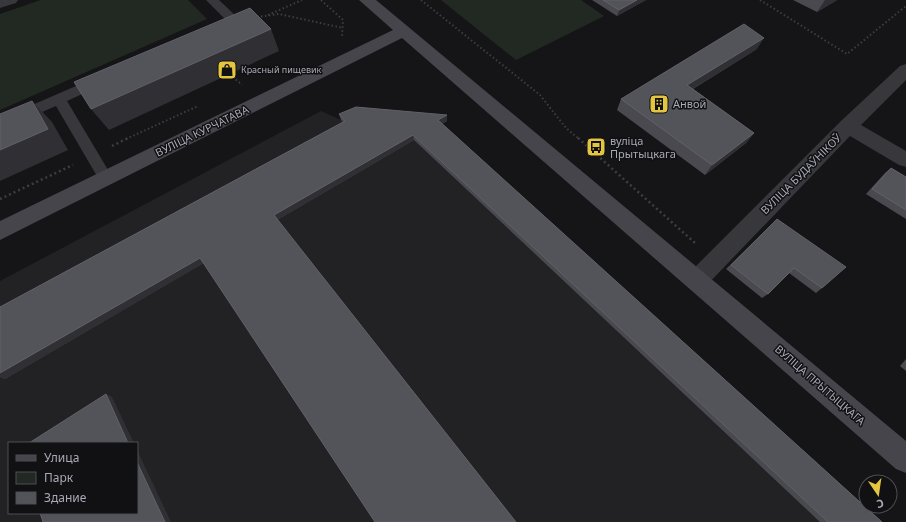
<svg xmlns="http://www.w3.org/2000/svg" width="906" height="522" viewBox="0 0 906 522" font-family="'Noto Sans',sans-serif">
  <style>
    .built { fill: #222124; fill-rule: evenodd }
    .green { fill: #222923 }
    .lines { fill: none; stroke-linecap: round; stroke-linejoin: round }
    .path-far1 { stroke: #3d3d43; stroke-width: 2; stroke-dasharray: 1.5 2.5; stroke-linecap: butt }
    .path { stroke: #3d3d43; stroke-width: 2.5; stroke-dasharray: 2 3; stroke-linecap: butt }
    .lane { fill: #37373c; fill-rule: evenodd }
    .street { fill: #37373c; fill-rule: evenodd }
    .secondary { fill: #45454b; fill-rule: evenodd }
    .wall { fill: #49494f }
    .shaded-wall { fill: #303034 }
    .building { fill: #53545a; stroke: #616168 }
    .labels { text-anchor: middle; stroke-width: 3; stroke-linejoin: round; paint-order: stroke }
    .far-poi-label { font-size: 9px; fill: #a8aab6; stroke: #111012; text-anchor: start }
    .poi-label { font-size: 11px; fill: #a8aab6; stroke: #111012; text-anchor: start }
    .street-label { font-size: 11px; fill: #a8aab6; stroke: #111012 }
  </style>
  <rect width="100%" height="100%" fill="#151517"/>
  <path class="built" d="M321,111l20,9 17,-7 73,7 441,402h-872v-241zM9,443h128v70h-128z"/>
  <g class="green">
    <path d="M41,0h147l19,19 -207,91v-96z"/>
    <path d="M441,0h140l23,16 -88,44z"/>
  </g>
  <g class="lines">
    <g class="path-far1">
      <path d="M321,0l22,20 -1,18"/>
      <path d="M421,0l119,95 26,33 13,11"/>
      <path d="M760,0l87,54 59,-48"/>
      <path d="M268,15l34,-15"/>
      <path d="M257,17l22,-3 64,14"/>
      <path d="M230,74l12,11"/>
      <path d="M126,139l72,-33"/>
    </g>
    <g class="path">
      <path d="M578,138l117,105"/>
      <path d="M112,146l16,-8"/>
      <path d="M0,199l73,-34"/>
    </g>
    <g class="lane">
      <path d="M0,0h18l-2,3 -16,5z"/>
      <path d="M206,0h13l19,18 2,3c-5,6 -18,12 -25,10l-2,-3 2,-3 11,-5z"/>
      <path d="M99,76l5,2 2,3 -2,3 -37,17 44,74 3,4 -3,4 -5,2 -5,-2 -45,-77 -56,24v-11z"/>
    </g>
    <path class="street" d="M906,64v16l-45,45 45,26v16l-7,-2 -49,-29 -145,151 -8,3 -8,-3 -3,-7 3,-7 152,-152 59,-55z"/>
    <path class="secondary" d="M359,0h17l530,441v32l-10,-4 -494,-431 -402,202v-19l393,-191z"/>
  </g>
  <g class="wall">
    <path d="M592,0h54l-29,16z"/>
    <path d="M793,0h44l-20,12z"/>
    <path d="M757,49l-64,40 61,44 -8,10 -41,32 -88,-65 4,-11z"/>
    <path d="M339,114l108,7 -5,3 440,398h-62l-406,-382 -409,239 -5,-2v-70l343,-185 -2,-2z"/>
    <path d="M891,168l15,9v42l-40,-25 19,-21z"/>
    <path d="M777,219l45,69 -6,5 -27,-20 -21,21 -6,4 -36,-29z"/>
    <path d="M906,359v12l-6,-5z"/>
  </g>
  <g class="shaded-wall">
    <path d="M637,0h9l-29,16 2,-6z"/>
    <path d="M825,0h12l-20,12z"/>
    <path d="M271,29l8,22 -170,79 -18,-21z"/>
    <path d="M764,38l-7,11 -76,47 6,-11z"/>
    <path d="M32,101l20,21 16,28 -68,31v-31z"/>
    <path d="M447,115v6l-9,5v-6z"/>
    <path d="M754,133l-8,10 -41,32 7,-10z"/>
    <path d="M413,135l1,5 -137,80 -3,-5z"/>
    <path d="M200,258l4,5 -199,116 -5,-2v-4z"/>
    <path d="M106,394l6,3 22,46h-6z"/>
    <path d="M137,450l34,72h-6l-28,-60z"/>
  </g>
  <g class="building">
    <path d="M603,0h34l-18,10z"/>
    <path d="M250,8l21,21 -180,80 -17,-27z"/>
    <path d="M744,24l20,14 -77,47 67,48 -42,32 -91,-66z"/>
    <path d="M32,101l16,28 -48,21v-36z"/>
    <path d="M356,107l91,8 -9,5 444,402h-54l-415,-387 -139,80 242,307h-141l-175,-264 -200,115v-66l345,-186 -6,-7z"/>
    <path d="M891,168l15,9v33l-34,-21z"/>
    <path d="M777,219l69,48 -24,21 -28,-20 -26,26 -37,-29z"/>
    <path d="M106,394l22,49h-99z"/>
    <path d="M137,462l28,60h-122l-3,-9h97z"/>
  </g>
  <defs>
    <g id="shop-square" transform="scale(1)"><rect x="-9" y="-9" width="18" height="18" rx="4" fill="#e4c540" stroke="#111012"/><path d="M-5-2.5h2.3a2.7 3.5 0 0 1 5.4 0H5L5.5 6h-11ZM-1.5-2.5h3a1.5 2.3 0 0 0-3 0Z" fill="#111"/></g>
    <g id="building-square" transform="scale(1)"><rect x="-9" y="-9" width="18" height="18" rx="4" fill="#e4c540" stroke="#111012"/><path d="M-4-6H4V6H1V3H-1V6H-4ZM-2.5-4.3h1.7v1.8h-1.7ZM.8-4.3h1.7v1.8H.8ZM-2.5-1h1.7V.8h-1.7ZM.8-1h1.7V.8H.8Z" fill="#111"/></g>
    <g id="bus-square" transform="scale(1)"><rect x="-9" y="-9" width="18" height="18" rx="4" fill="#e4c540" stroke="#111012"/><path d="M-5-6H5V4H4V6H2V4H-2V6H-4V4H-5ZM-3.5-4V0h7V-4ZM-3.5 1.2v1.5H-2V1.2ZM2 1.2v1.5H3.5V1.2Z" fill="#111"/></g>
  </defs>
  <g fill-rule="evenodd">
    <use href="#shop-square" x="227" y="70"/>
    <use href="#building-square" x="659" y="104"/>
    <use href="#bus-square" x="596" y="147"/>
  </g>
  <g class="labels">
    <g class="far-poi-label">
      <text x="241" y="73">Красный пищевик</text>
    </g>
    <g class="poi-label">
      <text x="673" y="108">Анвой</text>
      <text x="610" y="145">вуліца<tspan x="610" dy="13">Прытыцкага</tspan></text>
    </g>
    <g class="street-label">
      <text transform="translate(202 131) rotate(-26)" y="4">ВУЛІЦА КУРЧАТАВА</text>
      <text transform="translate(801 174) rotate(-45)" y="4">ВУЛІЦА БУДАЎНІКОЎ</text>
      <text transform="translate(820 385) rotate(41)" y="4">ВУЛІЦА ПРЫТЫЦКАГА</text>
    </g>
  </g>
  <rect x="8" y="442" width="130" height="72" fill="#111012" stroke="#4d4e54"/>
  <rect x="16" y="455" width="20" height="6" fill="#45454b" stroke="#4d4e54"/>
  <text x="44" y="462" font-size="12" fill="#a8aab6">Улица</text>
  <rect x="16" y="472" width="20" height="12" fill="#222923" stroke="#4d4e54"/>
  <text x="44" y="482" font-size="12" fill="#a8aab6">Парк</text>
  <rect x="16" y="492" width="20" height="12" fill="#53545a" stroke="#4d4e54"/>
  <text x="44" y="502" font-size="12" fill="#a8aab6">Здание</text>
  <g transform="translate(878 494) rotate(167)"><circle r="19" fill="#111012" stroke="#4d4e54"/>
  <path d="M0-3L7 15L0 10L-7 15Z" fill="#e4c540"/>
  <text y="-6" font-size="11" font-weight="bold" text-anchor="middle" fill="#a8aab6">С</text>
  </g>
</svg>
